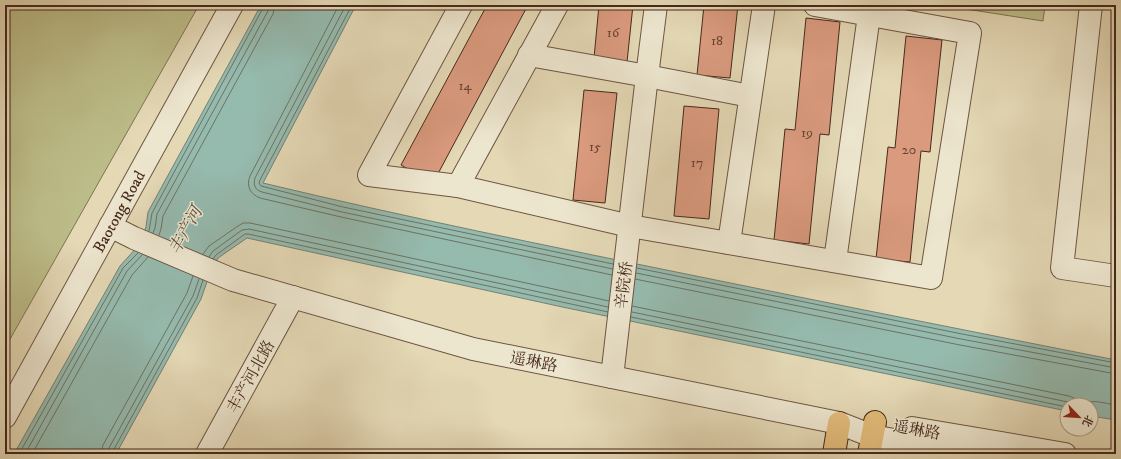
<svg xmlns="http://www.w3.org/2000/svg" width="1121" height="459" viewBox="0 0 1121 459" font-family="'IM FELL DW Pica','Noto Serif SC',serif">
  <style>
    .green { fill: #bcbc88; stroke: #817252 }
    .water { fill: #95baae; stroke: #758073 }
    .lines { fill: none; stroke-linecap: round; stroke-linejoin: round }
    .shore { stroke: #6e7264; stroke-width: 1 }
    .building { fill: #da9a7e; stroke: #46291b }
    .minor-casing { stroke: #6e5542; stroke-width: 24 }
    .major-casing { stroke: #46291b; stroke-width: 24 }
    .minor { stroke: #ede6cf; stroke-width: 22 }
    .major { stroke: #e2bc7a; stroke-width: 22 }
    .labels { text-anchor: middle; stroke-width: 3; stroke-linejoin: round; paint-order: stroke }
    .number-label { font-size: 14px; fill: #6b4534 }
    .street-label { font-size: 16px; fill: #46291b; stroke: #ede6cf }
    .water-label { font-size: 17px; font-style: italic; fill: #5a4d40; stroke: #ede6cf }
  </style>
  <rect width="100%" height="100%" fill="#e4d8b5"/>
  <filter id="stains"><feTurbulence type="fractalNoise" baseFrequency=".005" numOctaves="4"/><feColorMatrix values="0 0 0 0 .2 0 0 0 0 .09 0 0 0 0 .02 0 0 0 .5 -.17"/></filter>
  <radialGradient id="worn" r=".72"><stop offset=".6" stop-color="#630" stop-opacity="0"/><stop offset="1" stop-color="#630" stop-opacity=".3"/></radialGradient>
  <g class="green">
    <path d="M5,5h194l-194,343z"/>
    <path d="M940,5h105l-2,16z"/>
  </g>
  <path class="water" d="M261,5h95l-93,178c142,34 285,63 428,92 142,29 283,57 425,85v60l-25,-4v-11h-24v6l-500,-103 -320,-70 -29,20 -9,18 -8,23 -85,155h-102l106,-188 18,-20 8,-19 2,-15z"/>
  <g class="lines">
    <g class="shore">
      <path d="M339,5l-89,171c-4,10 0,18 10,22l81,19 271,58"/>
      <path d="M346,5l-91,173c-2,7 0,12 7,14l80,20 271,57"/>
      <path d="M352,5l-92,175 -1,3 2,3 82,21 270,57"/>
      <path d="M149,231l3,-18 111,-205 1,-3"/>
      <path d="M153,233l2,-5 2,-14 111,-203 1,-6"/>
      <path d="M159,235l2,-6 2,-13 110,-202 2,-9"/>
      <path d="M203,254l6,-8 29,-20 5,-3h7l359,78"/>
      <path d="M209,257l4,-6 29,-21 7,-1 359,78"/>
      <path d="M213,259l3,-4 29,-21h3l360,78"/>
      <path d="M637,268l325,66 154,29"/>
      <path d="M636,273l325,66 155,29"/>
      <path d="M635,279l325,66 156,29"/>
      <path d="M632,306l437,90 7,3 5,5c13,-5 21,-1 35,1"/>
      <path d="M632,312l436,90 6,3"/>
      <path d="M631,317l436,90"/>
      <path d="M19,454l104,-186 15,-15"/>
      <path d="M25,454l102,-183 15,-16"/>
      <path d="M32,454l100,-179 16,-18"/>
      <path d="M101,454l2,-9 84,-152 6,-17"/>
      <path d="M107,454l2,-6 84,-152 6,-17"/>
      <path d="M112,454l1,-3 84,-153 6,-18"/>
    </g>
  </g>
  <g class="building">
    <path d="M487,5h41l-95,178 -32,-18z"/>
    <path d="M599,5h34l-6,57 -33,-4z"/>
    <path d="M704,5h34l-8,73 -33,-3z"/>
    <path d="M806,18l34,4 -11,113 -9,-1 -11,110 -35,-4 11,-111 10,1z"/>
    <path d="M906,36l36,4 -12,112 -9,-1 -11,111 -34,-3 12,-112 7,1z"/>
    <path d="M584,90l33,3 -12,110 -32,-3z"/>
    <path d="M684,106l35,3 -10,110 -35,-3z"/>
  </g>
  <g class="lines">
    <g class="minor-casing">
      <g id="minor">
        <path d="M461,5l-92,170 89,11 172,40 301,52 39,-245 -155,-28"/>
        <path d="M1091,5l-29,263 54,8"/>
        <path d="M529,55l118,21 103,20"/>
        <path d="M458,186l99,-181"/>
        <path d="M110,226l24,12 99,42 240,69 366,74 33,13 99,18"/>
        <path d="M729,243l35,-238"/>
        <path d="M835,261l34,-246"/>
        <path d="M612,377l35,-301 9,-71"/>
        <path id="s1" d="M5,417l227,-412"/>
        <path d="M912,428l153,26"/>
        <path d="M207,454l86,-157"/>
      </g>
    </g>
    <g class="major-casing">
      <g id="major">
        <path d="M834,454l5,-31"/>
        <path d="M869,454l6,-32"/>
      </g>
    </g>
    <use href="#minor" class="minor"/>
    <use href="#major" class="major"/>
  </g>
  <g class="labels">
    <g class="number-label">
      <text x="613" y="37">16</text>
      <text x="717" y="45">18</text>
      <text x="465" y="90">14</text>
      <text x="807" y="137">19</text>
      <text x="595" y="151">15</text>
      <text x="909" y="154">20</text>
      <text x="697" y="167">17</text>
    </g>
    <g class="street-label">
      <text dy="6" stroke="none"><textPath href="#s1" startOffset="235">Baotong Road</textPath></text>
      <text transform="translate(623 285) rotate(-83)" y="6">辛院桥</text>
      <text transform="translate(534 361) rotate(11)" y="6">遥琳路</text>
      <text transform="translate(250 376) rotate(-61)" y="6">丰产河北路</text>
      <text transform="translate(917 429) rotate(10)" y="6">遥琳路</text>
    </g>
    <g class="water-label">
      <text transform="translate(185 230) rotate(-61)" y="6">丰产河</text>
    </g>
  </g>
  <rect width="1121" height="459" fill="none" stroke="#e4d8b5" stroke-width="20"/>
  <rect x="6" y="6" width="1109" height="447" fill="none" stroke="#46291b" stroke-width="2"/>
  <rect x="10" y="10" width="1101" height="439" fill="none" stroke="#46291b"/>
  <g transform="translate(1079 417) rotate(115)"><circle r="19" fill="#ede6cf" stroke="#aa9a87"/>
  <path d="M0-3L7 15L0 10L-7 15Z" fill="#8f2418"/>
  <text y="-6" font-size="11" font-weight="bold" text-anchor="middle" fill="#46291b">北</text>
  </g>
  <rect width="100%" height="100%" filter="url(#stains)"/>
  <rect width="100%" height="100%" fill="url(#worn)"/>
</svg>
